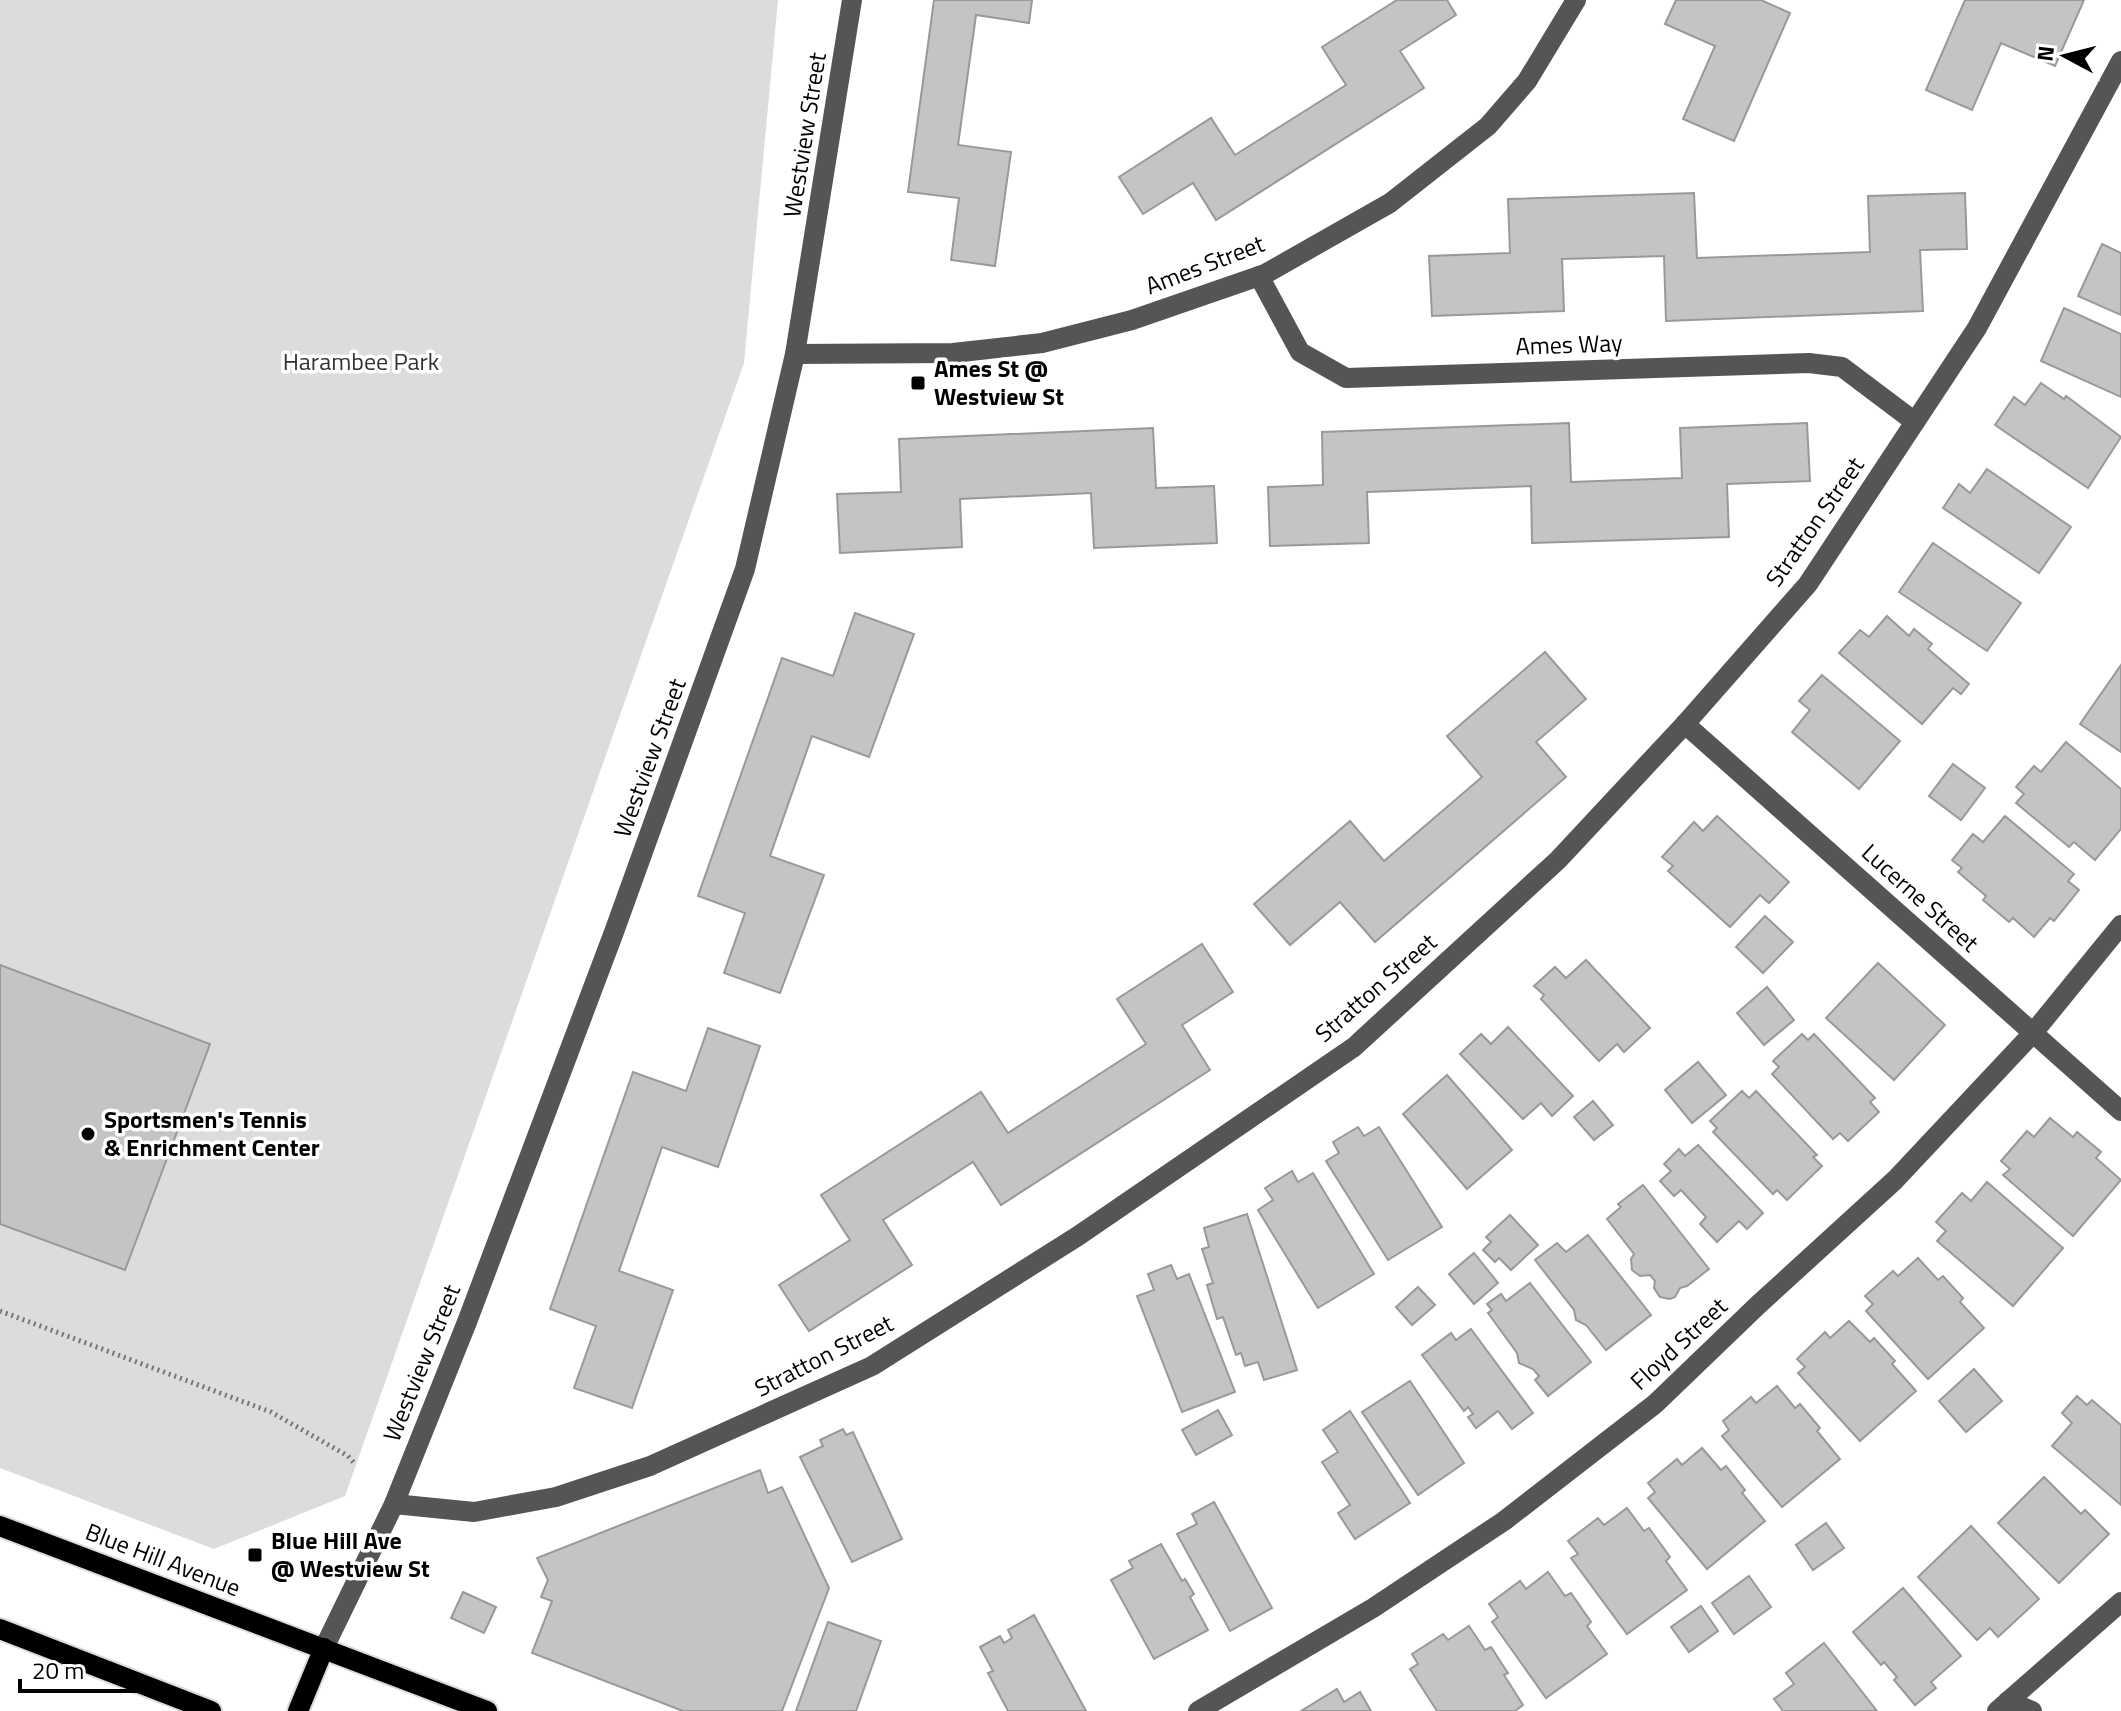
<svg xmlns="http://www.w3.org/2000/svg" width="2121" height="1711" viewBox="0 0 2121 1711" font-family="'Titillium Web',sans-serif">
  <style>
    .green { fill: #dcdcdc }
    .building { fill: #c4c4c4; stroke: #999; stroke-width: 2 }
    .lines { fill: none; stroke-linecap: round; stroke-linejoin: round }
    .major-casing { stroke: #dbdbdb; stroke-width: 24 }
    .path { stroke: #777; stroke-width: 5; stroke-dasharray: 2 4; stroke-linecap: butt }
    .minor { stroke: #555; stroke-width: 20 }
    .major { stroke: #000; stroke-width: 20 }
    .poi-dot { fill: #000; stroke: #fff; stroke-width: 3 }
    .labels { text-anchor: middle; stroke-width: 7; stroke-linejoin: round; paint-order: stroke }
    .street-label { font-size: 24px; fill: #000; stroke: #fff }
    .park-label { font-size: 24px; fill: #333; stroke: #fff }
    .poi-label { font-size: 24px; font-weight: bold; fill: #000; stroke: #fff; text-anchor: start }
  </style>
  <rect width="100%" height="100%" fill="#fff"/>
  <path class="green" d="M0,0h778l-34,363 -399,1133 -131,53 -214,-81z"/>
  <g class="building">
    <path d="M934,0h98l-3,23 -53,-8 -18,130 53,7 -16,114 -44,-6 8,-62 -51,-6z"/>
    <path d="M1397,0h50l9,15 -56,36 24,37 -208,132 -23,-37 -50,31 -24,-37 92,-59 24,37 111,-70 -24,-38z"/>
    <path d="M1676,0h85l29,13 -56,128 -51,-22 32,-73 -50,-22z"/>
    <path d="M1965,0h119l-29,66 -54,-23 -29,67 -46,-20z"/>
    <path d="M1694,193l3,65 173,-6 -2,-56 97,-3 2,56 -47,1 3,61 -257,10 -2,-65 -102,3 2,52 -132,5 -3,-60 81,-3 -2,-54z"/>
    <path d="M2102,244l19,9v62l-43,-19z"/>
    <path d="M2064,308l57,26v63l-80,-36z"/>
    <path d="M2041,383l23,16 2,-3 55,41 -33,51 -93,-63 19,-28 11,8z"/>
    <path d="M1569,423l2,59 111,-4 -2,-50 127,-5 3,58 -83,3 2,53 -197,6 -1,-57 -164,6 2,51 -99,3 -2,-59 55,-2 -1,-53z"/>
    <path d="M1153,428l3,60 58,-2 3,57 -123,5 -3,-55 -131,6 2,48 -122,6 -3,-59 64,-2 -2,-53z"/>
    <path d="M1987,469l84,58 -32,46 -96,-65 16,-24 11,9z"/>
    <path d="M1933,543l88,60 -34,48 -88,-59z"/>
    <path d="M855,613l59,21 -45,123 -57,-21 -42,120 54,19 -44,118 -56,-20 21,-60 -47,-17 84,-238 51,18z"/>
    <path d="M1887,616l22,20 5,-7 18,15 -4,5 41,35 -8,10 -8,-6 -31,36 -83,-71 21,-23 9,7z"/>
    <path d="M1545,652l41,47 -50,43 30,35 -191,165 -35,-40 -50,43 -36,-41 96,-83 34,40 98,-84 -35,-41z"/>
    <path d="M2121,665v87l-41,-28z"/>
    <path d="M1822,675l78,66 -41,48 -67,-57 18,-22 -11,-9z"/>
    <path d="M2066,742l55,47v40l-26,31 -21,-18 -5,5 -53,-44 8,-9 -8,-7 18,-21 7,6z"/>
    <path d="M1953,764l32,24 -24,32 -32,-24z"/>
    <path d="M1717,816l72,66 -20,21 -9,-8 -30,32 -62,-56 5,-5 -11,-9 32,-35 9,9z"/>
    <path d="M2005,816l69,58 -6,7 11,9 -25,31 -4,-3 -16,19 -21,-19 -4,4 -26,-22 3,-4 -28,-24 4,-4 -10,-8 21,-26 10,8z"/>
    <path d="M1765,916l28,26 -30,31 -27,-26z"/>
    <path d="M1202,944l31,48 -51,33 28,45 -209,135 -28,-43 -90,58 29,45 -103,66 -30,-46 71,-45 -29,-45 160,-103 27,41 138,-89 -29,-45z"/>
    <path d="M1586,960l64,68 -26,24 -7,-8 -18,17 -58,-62 3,-4 -10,-9 21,-19 11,11z"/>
    <path d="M1878,963l67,62 -51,55 -68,-62z"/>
    <path d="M0,965l210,79 -85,226 -125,-46z"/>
    <path d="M1767,987l27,33 -30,25 -27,-32z"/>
    <path d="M1508,1027l65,69 -21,20 -11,-13 -18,16 -63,-65 21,-20 10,10z"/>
    <path d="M708,1028l52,18 -42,121 -56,-20 -43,124 54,19 -41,118 -58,-20 22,-62 -46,-17 83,-237 53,19z"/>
    <path d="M1802,1034l6,6 6,-6 61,64 -5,4 9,10 -31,29 -8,-8 -7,6 -61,-65 7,-7 -6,-6z"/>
    <path d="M1698,1062l28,33 -34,28 -27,-33z"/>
    <path d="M1447,1075l65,75 -45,39 -64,-75z"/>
    <path d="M1742,1091l7,7 7,-7 61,64 -4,2 9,9 -35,34 -10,-10 -4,4 -60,-62 4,-4 -7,-7z"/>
    <path d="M1593,1101l20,24 -19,15 -20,-23z"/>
    <path d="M2050,1118l23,19 4,-5 24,20 -5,6 25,22 -48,56 -70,-61 7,-6 -9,-8 26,-30 7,6z"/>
    <path d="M1358,1127l6,9 15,-9 63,100 -54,33 -62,-99 13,-8 -6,-11z"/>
    <path d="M1698,1145l65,68 -16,16 -8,-8 -22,21 -17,-18 6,-7 -25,-27 -7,6 -14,-15 11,-10 -7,-7 15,-15 6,7z"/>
    <path d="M1292,1171l6,11 15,-9 61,101 -56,34 -60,-98 15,-10 -8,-12z"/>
    <path d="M1987,1182l76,66 -50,58 -76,-65 9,-10 -10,-9 26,-29 9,8z"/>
    <path d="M1643,1185l66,84 -22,17 -7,2 -5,9 -5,2 -10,-2 -6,-9 1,-7 -5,-6 -10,1 -8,-6 -1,-11 3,-5 -27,-35 14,-12 -3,-3z"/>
    <path d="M1247,1214l50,156 -33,10 -6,-18 -13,4 -4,-13 -5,2 -13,-38 -6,2 -10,-34 6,-2 -11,-34 7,-2 -5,-19z"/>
    <path d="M1510,1215l28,30 -27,25 -12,-12 -4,4 -12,-12 8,-8 -5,-5z"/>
    <path d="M1588,1235l63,80 -45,35 -20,-25 -10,-5 -2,-10 -39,-50 22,-17 9,9z"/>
    <path d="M1474,1253l24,30 -24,21 -25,-30z"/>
    <path d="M1918,1258l20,22 5,-4 20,22 -3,4 24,26 -56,51 -62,-68 7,-7 -8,-8 28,-25 5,5z"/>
    <path d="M1171,1265l6,14 12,-5 46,118 -53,20 -45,-116 17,-6 -6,-16z"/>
    <path d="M1530,1283l61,79 -43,34 -13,-16 4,-4 -6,-7 -14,-6 -2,-10 -29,-40 4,-3 -5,-6 14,-10 5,7z"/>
    <path d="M1418,1287l17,18 -23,20 -16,-18z"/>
    <path d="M1849,1321l21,21 4,-4 21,23 -3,3 24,27 -56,50 -62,-68 7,-6 -8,-8 28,-27 5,6z"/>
    <path d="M1471,1329l62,84 -21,16 -14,-18 -22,17 -8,-11 5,-3 -5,-7 -4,4 -42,-56 29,-22 5,7z"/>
    <path d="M1974,1369l28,32 -36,31 -27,-31z"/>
    <path d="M1410,1381l54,82 -46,32 -56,-83z"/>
    <path d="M1777,1386l18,22 5,-4 20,24 -3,3 23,28 -58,48 -60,-71 7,-6 -6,-9 28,-24 5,6z"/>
    <path d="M2077,1396l10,9 5,-5 29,25v80l-69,-59 20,-23 -10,-10z"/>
    <path d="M1218,1410l14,25 -36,20 -14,-25z"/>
    <path d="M1350,1411l60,92 -55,36 -17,-26 12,-8 -28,-43 16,-10 -15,-22z"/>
    <path d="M843,1429l3,6 7,-3 49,107 -50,23 -52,-105 23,-11 -3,-6z"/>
    <path d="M1702,1448l19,22 5,-4 19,24 -3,3 23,28 -58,48 -59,-71 7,-6 -7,-9 29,-24 5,6z"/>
    <path d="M760,1470l8,23 14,-6 47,101 -47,123h-99l-151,-58 20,-52 -11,-4 7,-17 -11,-22z"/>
    <path d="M2044,1477l37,37 4,-4 24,24 -50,49 -61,-60z"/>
    <path d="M1214,1502l58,106 -42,23 -53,-97 20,-10 -5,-10z"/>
    <path d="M1627,1508l17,23 5,-3 21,29 -4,4 21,29 -60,44 -56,-76 7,-4 -10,-13 30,-23 6,7z"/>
    <path d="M1826,1523l18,25 -31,22 -17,-25z"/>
    <path d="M1971,1526l68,73 -41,38 -8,-9 -13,12 -59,-63z"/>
    <path d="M1161,1544l21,37 3,-2 9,15 -4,3 18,33 -54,29 -43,-79 22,-12 -4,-7z"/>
    <path d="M1548,1572l17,24 6,-3 20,29 -4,4 20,28 -61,44 -54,-76 6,-5 -9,-13 31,-23 6,8z"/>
    <path d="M1749,1576l22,31 -37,27 -22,-31z"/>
    <path d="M1903,1588l58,68 -30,26 5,6 -21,17 -21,-25 3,-3 -13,-15 -3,3 -28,-33z"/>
    <path d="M463,1592l33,15 -12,26 -33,-15z"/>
    <path d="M1701,1606l17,25 -29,21 -18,-25z"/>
    <path d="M1034,1615l52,96h-78l-20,-38 5,-2 -13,-24 20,-11 4,7 8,-5 -4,-8z"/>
    <path d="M828,1622l53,19 -25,70h-60z"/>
    <path d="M1469,1626l16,24 6,-3 17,26 -4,2 19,30 -8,6h-78l-27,-42 8,-5 -6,-10 31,-20 5,6z"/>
    <path d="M1824,1643l53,68h-94l-9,-12 20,-15 -8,-11z"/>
    <path d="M1337,1689l7,13 16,-10 11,19h-70z"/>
  </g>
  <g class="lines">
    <g class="major-casing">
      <g id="major">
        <path d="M0,1526l487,185"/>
        <path d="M0,1629l211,82"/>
        <path d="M298,1711l26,-63"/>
      </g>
    </g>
    <path class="path" d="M0,1311l271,101 77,44 7,8"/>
    <g class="minor">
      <path d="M1259,276l41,76 46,26 463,-15 33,4 73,55"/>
      <path d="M795,354l158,-1 89,-10 90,-23 133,-46 125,-71 98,-77 39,-45 49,-81"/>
      <path d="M1685,724l436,387"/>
      <path d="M394,1504l80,8 82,-15 94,-31 222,-100 206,-130 276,-189 204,-187 127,-136 123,-140 169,-256 144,-267"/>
      <path d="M324,1648l70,-144 73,-182 147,-390 131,-363 50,-215 57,-354"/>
      <path d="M2008,1701l24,10"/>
      <path d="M1198,1711l175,-103 131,-87 151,-117 103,-99 137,-125 138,-147 88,-108"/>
      <path d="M1997,1711l124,-109"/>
    </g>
    <use href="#major" class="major"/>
  </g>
  <g class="poi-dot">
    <rect x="910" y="375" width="16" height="16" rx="4"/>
    <circle cx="88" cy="1134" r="8"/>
    <rect x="247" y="1547" width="16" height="16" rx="4"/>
  </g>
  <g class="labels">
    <g class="street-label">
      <text transform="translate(805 135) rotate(-81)" y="8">Westview Street</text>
      <text transform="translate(1205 265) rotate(-21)" y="8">Ames Street</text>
      <text transform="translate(1569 345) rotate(-2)" y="8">Ames Way</text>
      <text transform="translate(1815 522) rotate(-55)" y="8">Stratton Street</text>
      <text transform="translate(650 758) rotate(-70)" y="8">Westview Street</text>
      <text transform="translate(1920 898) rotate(42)" y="8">Lucerne Street</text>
      <text transform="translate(1376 988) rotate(-41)" y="8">Stratton Street</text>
      <text transform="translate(1679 1344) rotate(-43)" y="8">Floyd Street</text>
      <text transform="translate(824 1356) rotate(-27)" y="8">Stratton Street</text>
      <text transform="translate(422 1363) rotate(-68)" y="8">Westview Street</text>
      <text transform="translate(163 1560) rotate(21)" y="8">Blue Hill Avenue</text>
    </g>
    <g class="park-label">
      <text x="361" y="370">Harambee Park</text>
    </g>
    <g class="poi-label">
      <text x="934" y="377">Ames St @<tspan x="934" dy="28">Westview St</tspan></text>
      <text x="104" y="1128">Sportsmen's Tennis<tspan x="104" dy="28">&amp; Enrichment Center</tspan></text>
      <text x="271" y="1549">Blue Hill Ave<tspan x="271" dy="28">@ Westview St</tspan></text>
    </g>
  </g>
  <g transform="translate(2065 56) rotate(277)" stroke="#ffffff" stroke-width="6" paint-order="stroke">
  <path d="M0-6L14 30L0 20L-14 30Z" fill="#000000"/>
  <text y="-12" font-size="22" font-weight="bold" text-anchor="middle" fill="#000000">N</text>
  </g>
  <path d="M20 1679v12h128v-12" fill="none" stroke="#000000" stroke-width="4"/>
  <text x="32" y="1679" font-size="24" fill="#000000" stroke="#ffffff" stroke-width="6" paint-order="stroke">20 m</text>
</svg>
